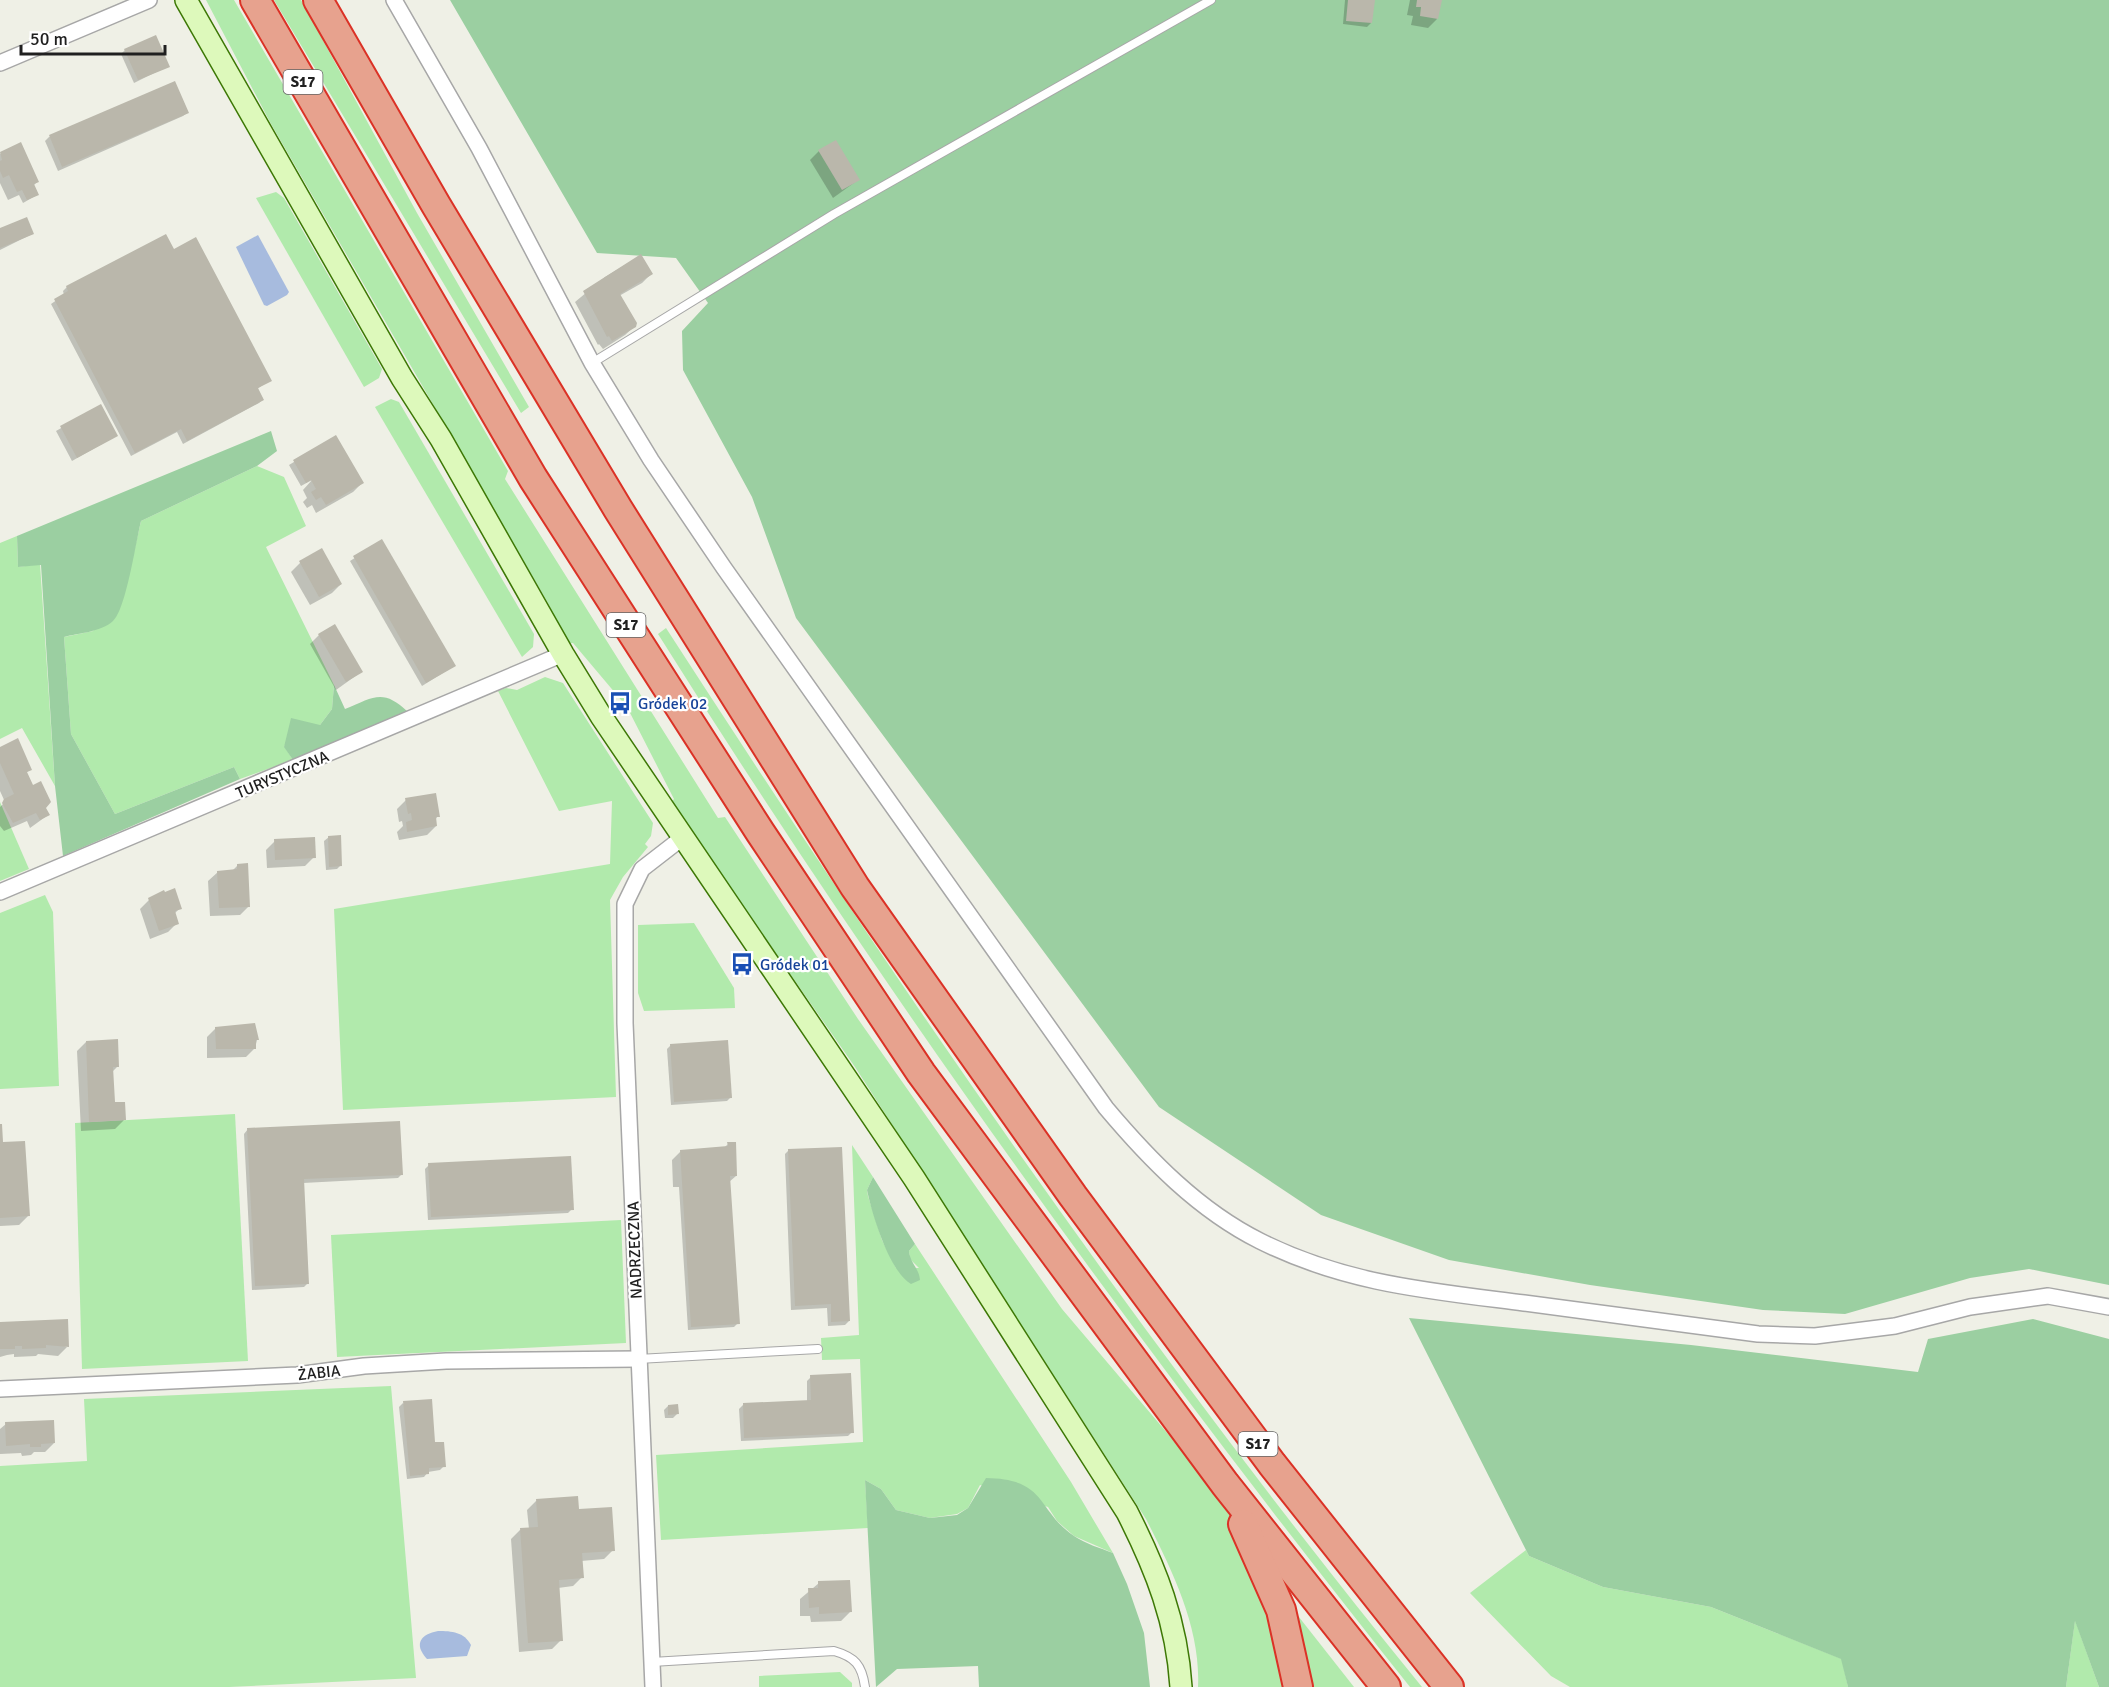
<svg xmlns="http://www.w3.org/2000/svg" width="2109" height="1687" viewBox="0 0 2109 1687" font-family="Signika,sans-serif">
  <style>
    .grass { fill: #b1eaac }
    .forest { fill: #9bcfa1 }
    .water { fill: #a7bbde }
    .shadow { fill: #0003 }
    .building { fill: #bab7ab }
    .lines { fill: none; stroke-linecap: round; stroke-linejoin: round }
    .lane-casing { stroke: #a7a7a7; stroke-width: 10 }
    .street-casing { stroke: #a7a7a7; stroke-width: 18 }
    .secondary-casing { stroke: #3d7805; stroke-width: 24 }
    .highway-casing { stroke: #db3226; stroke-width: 32 }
    .lane { stroke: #fff; stroke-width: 8 }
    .street { stroke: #fff; stroke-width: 15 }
    .secondary { stroke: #ddf9bb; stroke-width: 21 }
    .highway { stroke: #e7a28e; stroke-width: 28 }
    .labels { text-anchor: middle; stroke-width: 4.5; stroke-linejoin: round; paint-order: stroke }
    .shield { fill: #fff; stroke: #636363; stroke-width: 1.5 }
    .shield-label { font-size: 15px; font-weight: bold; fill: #202020 }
    .transit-label { font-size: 16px; fill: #164399; stroke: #fff; text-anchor: start }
    .street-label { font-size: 16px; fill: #202020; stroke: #fff }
  </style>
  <rect width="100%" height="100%" fill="#eff0e6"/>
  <g class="grass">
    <path d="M206,0h28l274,471 -3,8 213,339 7,-1 133,202 204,290 151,178 38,66 21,76 11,58h-85c3,-59 -26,-117 -52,-168l-291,-452 -184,-264 3,-4 -47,-92 -54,-64 -7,1 -17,-39 -278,-481z"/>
    <path d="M274,0h27l116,213 112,194 -8,6z"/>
    <path d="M276,192l8,6 98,171 -3,9 -15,9 -108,-189z"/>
    <path d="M391,399l8,3 135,232 -1,13 -11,10 -147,-250z"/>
    <path d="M257,466l27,11 22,49 -40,21 68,138 -2,24 -12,16 -36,21 9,14 -53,19 -6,-12 -119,47 -44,-80 -7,-97 29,-6 35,-53 13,-57z"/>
    <path d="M17,536l1,31 22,-3 15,222 -33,-58 -22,11v-196z"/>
    <path d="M666,628c235,364 482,723 756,1059h-12c-269,-338 -522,-687 -752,-1053z"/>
    <path d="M545,677l18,6 90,140 -2,13 -6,8 3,3 -25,30 -13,23 6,197 -273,13 -9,-201 276,-45 2,-63 -53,10 -61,-120 8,-3 11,2z"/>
    <path d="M0,802l29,67 -29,12z"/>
    <path d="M45,895l8,17 6,174 -59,3v-176z"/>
    <path d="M694,923l40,65 1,20 -91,3 -6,-18v-68z"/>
    <path d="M235,1114l13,247 -166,8 -7,-246z"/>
    <path d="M852,1145l21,32 -6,13 1,6 14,44 14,28h23l-9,-9 -1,-8 6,-7 156,238 42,71 -39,-17 -17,-15 -9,-14 -68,-22 -12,23 -11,6 -27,4 -34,-8 -15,-21 -16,-9 3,48 -207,12 -5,-85 207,-13 -3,-83 -38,1 -1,-22 38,-3z"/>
    <path d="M621,1220l5,123 -289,14 -6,-122z"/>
    <path d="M391,1386l25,292 -187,9h-229v-221l87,-5 -3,-62z"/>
    <path d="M1526,1550l3,6 74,31 108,20 131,52 6,28h-278l-19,-11 -81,-83z"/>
    <path d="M1295,1612l59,75h-43z"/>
    <path d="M2075,1620l24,67h-33z"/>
    <path d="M840,1672l12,11v4h-93v-11z"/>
  </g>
  <g class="forest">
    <path d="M450,0h1659v1285l-80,-16 -59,9 -125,36 -82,-4 -173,-25 -141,-25 -128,-45 -162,-108 -363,-489 -44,-121 -69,-127 -1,-39 26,-28 -32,-45 -79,-5z"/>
    <path d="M271,431l6,20 -20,15 -116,55c-5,20 -15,89 -28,100 -12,11 -34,12 -49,16l7,97 44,80 119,-47 6,12 -177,77 -8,-70 -14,-221 -23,2 -1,-31z"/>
    <path d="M334,685l11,24c29,-12 38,-21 63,3l-115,48 -9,-13 7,-29 29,7 12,-16z"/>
    <path d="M873,1177l42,67 -6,7c1,12 10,17 11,29l-9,4c-22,-13 -39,-70 -44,-94z"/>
    <path d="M1409,1318l282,27 227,27 10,-33 105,-20 76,20v348h-10l-24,-66 -9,66h-218l-7,-28 -130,-52 -108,-20 -74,-31z"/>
    <path d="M986,1478c62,1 50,32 88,58 12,8 26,12 39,17l14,31 17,49 6,54h-171l-1,-21 -81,3 -21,18 -11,-207 16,9 15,21 34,8 27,-3 11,-7z"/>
  </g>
  <g class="water">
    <path d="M258,235l31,57 -2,3 -20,11 -3,-1 -28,-58z"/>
    <path d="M438,1631c14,0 26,1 33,14l-4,11 -40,3c-14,-15 -6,-25 11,-28z"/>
  </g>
  <g class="shadow">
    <path d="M1345,0h28l-2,23 -4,4 -24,-3z"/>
    <path d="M1410,0h30l-3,19 -9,9 -17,-3 2,-9 -6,-1z"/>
    <path d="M125,50l43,16 -34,17 -13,-29z"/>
    <path d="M175,83l13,29 -5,4 -125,55 -13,-30 4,-4z"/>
    <path d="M20,144l17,38 -4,4 4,9 -14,8 -4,-8 -11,5 -8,-17v-29z"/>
    <path d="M819,151l39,29 -25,18 -23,-38z"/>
    <path d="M0,229l32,5 -32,16z"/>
    <path d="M173,251l97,129 -13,9 6,10 -4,4 -76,41 -6,-12 -46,24 -80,-152 13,-9 -1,-4 4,-4z"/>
    <path d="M640,256l11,18 -9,9 -23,13 16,30 -10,9 -22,14 -4,-5 -1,1 -23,-43 30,-25z"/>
    <path d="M100,406l16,30 -44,25 -16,-30z"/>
    <path d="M335,437l27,46 -9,9 -37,21 -4,-8 -5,3 -4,-6 4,-4 -4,-8 9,-10 -11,6 -12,-21z"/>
    <path d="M382,541l72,125 -32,20 -72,-125z"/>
    <path d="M321,550l20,34 -9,9 -22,12 -19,-33 9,-9z"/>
    <path d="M319,635l42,37 -25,18 -26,-46z"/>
    <path d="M0,748l30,21 -4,4 22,42 -18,13 -3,-7 -23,10 -4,-5v-19l5,-5 -5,-11z"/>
    <path d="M406,800l32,16 -3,4 1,6 -9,9 -28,5 -2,-8 6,-6 -1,-5 -3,1 -2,-13z"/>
    <path d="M329,837l12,28 -4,4 -11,1 -2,-29z"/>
    <path d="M275,841l39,16 -9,9 -38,2 -1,-18z"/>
    <path d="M237,866l12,40 -9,9 -30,1 -2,-35 10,-9 14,-1z"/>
    <path d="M149,900l31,8 -6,6 3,9 -9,9 -18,7 -10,-30z"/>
    <path d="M216,1028l41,12 -2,8 -9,9 -39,1v-21z"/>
    <path d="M86,1042l31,25 -5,5 1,32 11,16 -9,9 -34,2 -4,-80z"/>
    <path d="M671,1045l60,52 -4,4 -56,4 -4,-56z"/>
    <path d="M0,1125l1,19 27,72 -9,9 -19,1z"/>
    <path d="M248,1129l154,45 -4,4 -95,5 5,100 -4,4 -52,3 -8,-156z"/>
    <path d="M728,1144l8,32 -7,6 9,141 -4,4 -46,3 -9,-143h-6l-1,-27 9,-9 43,-3z"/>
    <path d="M789,1150l60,171 -4,4 -17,1 -1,-18 -36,2 -6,-156z"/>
    <path d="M429,1165l143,44 -4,4 -140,7 -3,-51z"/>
    <path d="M0,1323l67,24 -9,9 -20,-2 -2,2 -22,1v-3l-7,1 -7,2z"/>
    <path d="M811,1377l41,55 -4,4 -107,5 -2,-32 4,-4 64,-3v-21z"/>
    <path d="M403,1403l31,41 10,22 -4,4 -12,2 -4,5 -17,2 -8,-72z"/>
    <path d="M668,1406l9,8 -4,4h-8l-1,-8z"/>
    <path d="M6,1424l48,19 -9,9h-11l-3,3 -9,1 -1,-3 -21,1v-25z"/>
    <path d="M536,1501l41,10 36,39 -9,9 -23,2 1,16 -9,9 -15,2 3,52 -9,9 -33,3 -8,-113 9,-9 9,-1 -2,-19z"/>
    <path d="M819,1583l31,29 -9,9 -30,1 -1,-6h-10v-17z"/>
  </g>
  <g class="building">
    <path d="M1348,0h27l-3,23 -26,-2z"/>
    <path d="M1417,0h25l-4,19 -18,-3 1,-9h-5z"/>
    <path d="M156,35l14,32 -32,13 -14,-31z"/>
    <path d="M175,81l14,32 -127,54 -13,-32z"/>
    <path d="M836,140l24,40 -18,10 -24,-40z"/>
    <path d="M21,142l18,40 -5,2 5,11 -12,5 -5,-10 -5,2 -8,-17 -6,3 -3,-7v-10l2,-1 -2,-8z"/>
    <path d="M27,217l7,17 -34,14v-20z"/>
    <path d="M166,234l8,15 22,-12 76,144 -14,7 6,12 -77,41 -6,-12 -46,24 -81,-154 14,-8 -2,-5z"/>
    <path d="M641,254l12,20 -33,20 17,29 -1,4 -24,14 -3,-5 -2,1 -24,-46z"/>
    <path d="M101,404l17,32 -41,22 -17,-32z"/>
    <path d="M336,435l28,48 -38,22 -5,-8 -5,3 -5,-8 5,-3 -5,-9 -5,3 -13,-23z"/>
    <path d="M382,539l74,127 -30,17 -73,-127z"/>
    <path d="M322,548l20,36 -23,13 -20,-36z"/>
    <path d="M335,624l28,48 -17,10 -28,-48z"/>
    <path d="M18,738l14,32 -5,2 6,13 8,-4 10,21 -5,6 4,7 -10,5 -4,-7 -23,10 -11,-20 2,-4 10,-5 -14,-31v-16z"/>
    <path d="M436,793l4,24h-4l1,9 -30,6 -1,-10 6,-2 -1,-7 -3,1 -3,-16z"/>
    <path d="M341,835l1,31 -13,1 -1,-31z"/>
    <path d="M315,837l1,21 -41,2 -1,-21z"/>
    <path d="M248,863l2,44 -31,1 -2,-37 20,-2v-5z"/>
    <path d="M175,888l7,21 -7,2 4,13 -20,7 -11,-33 16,-8 1,2z"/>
    <path d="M255,1023l4,17h-3v9h-40l-1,-22z"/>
    <path d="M118,1039l1,28h-6l2,35h10l1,18 -37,2 -3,-81z"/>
    <path d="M728,1040l4,58 -58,4 -4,-58z"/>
    <path d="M400,1121l3,54 -99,4 5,105 -54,2 -8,-158z"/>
    <path d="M0,1124h2l1,18 22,-1 5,75 -30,2z"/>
    <path d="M727,1142h9l1,34h-7l10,148 -49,3 -11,-177 48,-4z"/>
    <path d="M842,1147l8,174 -19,1v-18l-36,2 -7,-157z"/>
    <path d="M571,1156l3,54 -143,7 -3,-54z"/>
    <path d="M68,1319l1,28 -23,-2v3l-24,1v-3h-7v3h-15v-27z"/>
    <path d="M851,1373l3,60 -110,5 -1,-35 68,-3 -1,-25z"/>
    <path d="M432,1399l3,43h9l2,25 -17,1v6l-19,2 -7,-75z"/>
    <path d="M678,1404l1,10 -11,1v-10z"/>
    <path d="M54,1420l1,23 -14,1v3h-11v-3l-24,2 -1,-24z"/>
    <path d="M578,1496l1,13 33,-2 3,44 -33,2 2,25 -25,2 4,61 -35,2 -8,-115 18,-1 -2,-28z"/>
    <path d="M850,1580l2,32 -33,2v-7l-10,1 -1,-20h10v-7z"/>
  </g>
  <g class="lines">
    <g class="lane-casing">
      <g id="lane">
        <path d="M592,363l242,-149 377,-214"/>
        <path d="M638,1359l180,-10"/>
        <path d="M652,1662l182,-11c21,6 28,14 31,36"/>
      </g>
    </g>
    <g class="street-casing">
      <g id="street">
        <path d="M394,0l85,148 113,215 59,97 73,108 382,540c43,51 92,102 154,133 86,43 170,50 264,62 78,10 156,21 234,31l57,2 80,-10 75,-19 78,-11 61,11"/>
        <path d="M0,63l149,-63"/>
        <path d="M0,892l563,-238"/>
        <path d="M0,1389l297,-14 67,-9 82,-5 192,-2"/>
        <path d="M653,1687l-28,-664v-119l17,-35 40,-31"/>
      </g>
    </g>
    <g class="secondary-casing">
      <path id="secondary" d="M186,0l216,378 39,61 122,215 38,62 313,462 213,334c29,57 50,110 54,175"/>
    </g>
    <g class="highway-casing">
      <g id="highway">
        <path d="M255,0l278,478 227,354 161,241 304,411 161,203"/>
        <path d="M318,0l118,205 182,304 237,378 218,309 199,268 177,223"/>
        <path d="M1243,1524l38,86 17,77"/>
      </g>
    </g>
    <use href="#lane" class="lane"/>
    <use href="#street" class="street"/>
    <use href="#secondary" class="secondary"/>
    <use href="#highway" class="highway"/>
  </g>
  <defs>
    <g id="bus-bare" transform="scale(1.8)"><path d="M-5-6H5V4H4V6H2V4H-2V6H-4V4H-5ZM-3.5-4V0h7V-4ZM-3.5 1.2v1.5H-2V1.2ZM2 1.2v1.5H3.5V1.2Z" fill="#1a4fb4" stroke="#fff" stroke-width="2.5" paint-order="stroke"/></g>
  </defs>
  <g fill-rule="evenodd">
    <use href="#bus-bare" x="620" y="703"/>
    <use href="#bus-bare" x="742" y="964"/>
  </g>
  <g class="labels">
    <g class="shield">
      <rect x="283.5" y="70" width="39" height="24" rx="4.5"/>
      <rect x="606.5" y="613" width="39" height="24" rx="4.5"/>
      <rect x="1238.5" y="1432" width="39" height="24" rx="4.5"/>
    </g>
    <g class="shield-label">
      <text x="303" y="87">S17</text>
      <text x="626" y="630">S17</text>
      <text x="1258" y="1449">S17</text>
    </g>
    <g class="transit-label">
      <text x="638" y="709">Gródek 02</text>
      <text x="760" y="970">Gródek 01</text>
    </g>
    <g class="street-label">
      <text transform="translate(282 774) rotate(-23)" y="6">TURYSTYCZNA</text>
      <text transform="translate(634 1250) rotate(-92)" y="6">NADRZECZNA</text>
      <text transform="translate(319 1372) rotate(-6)" y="6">ŻABIA</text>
    </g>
  </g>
  <path d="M21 45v9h144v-9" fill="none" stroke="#202020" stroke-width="3"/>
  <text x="30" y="45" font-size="18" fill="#202020" stroke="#ffffff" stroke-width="4.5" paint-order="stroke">50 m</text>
</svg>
